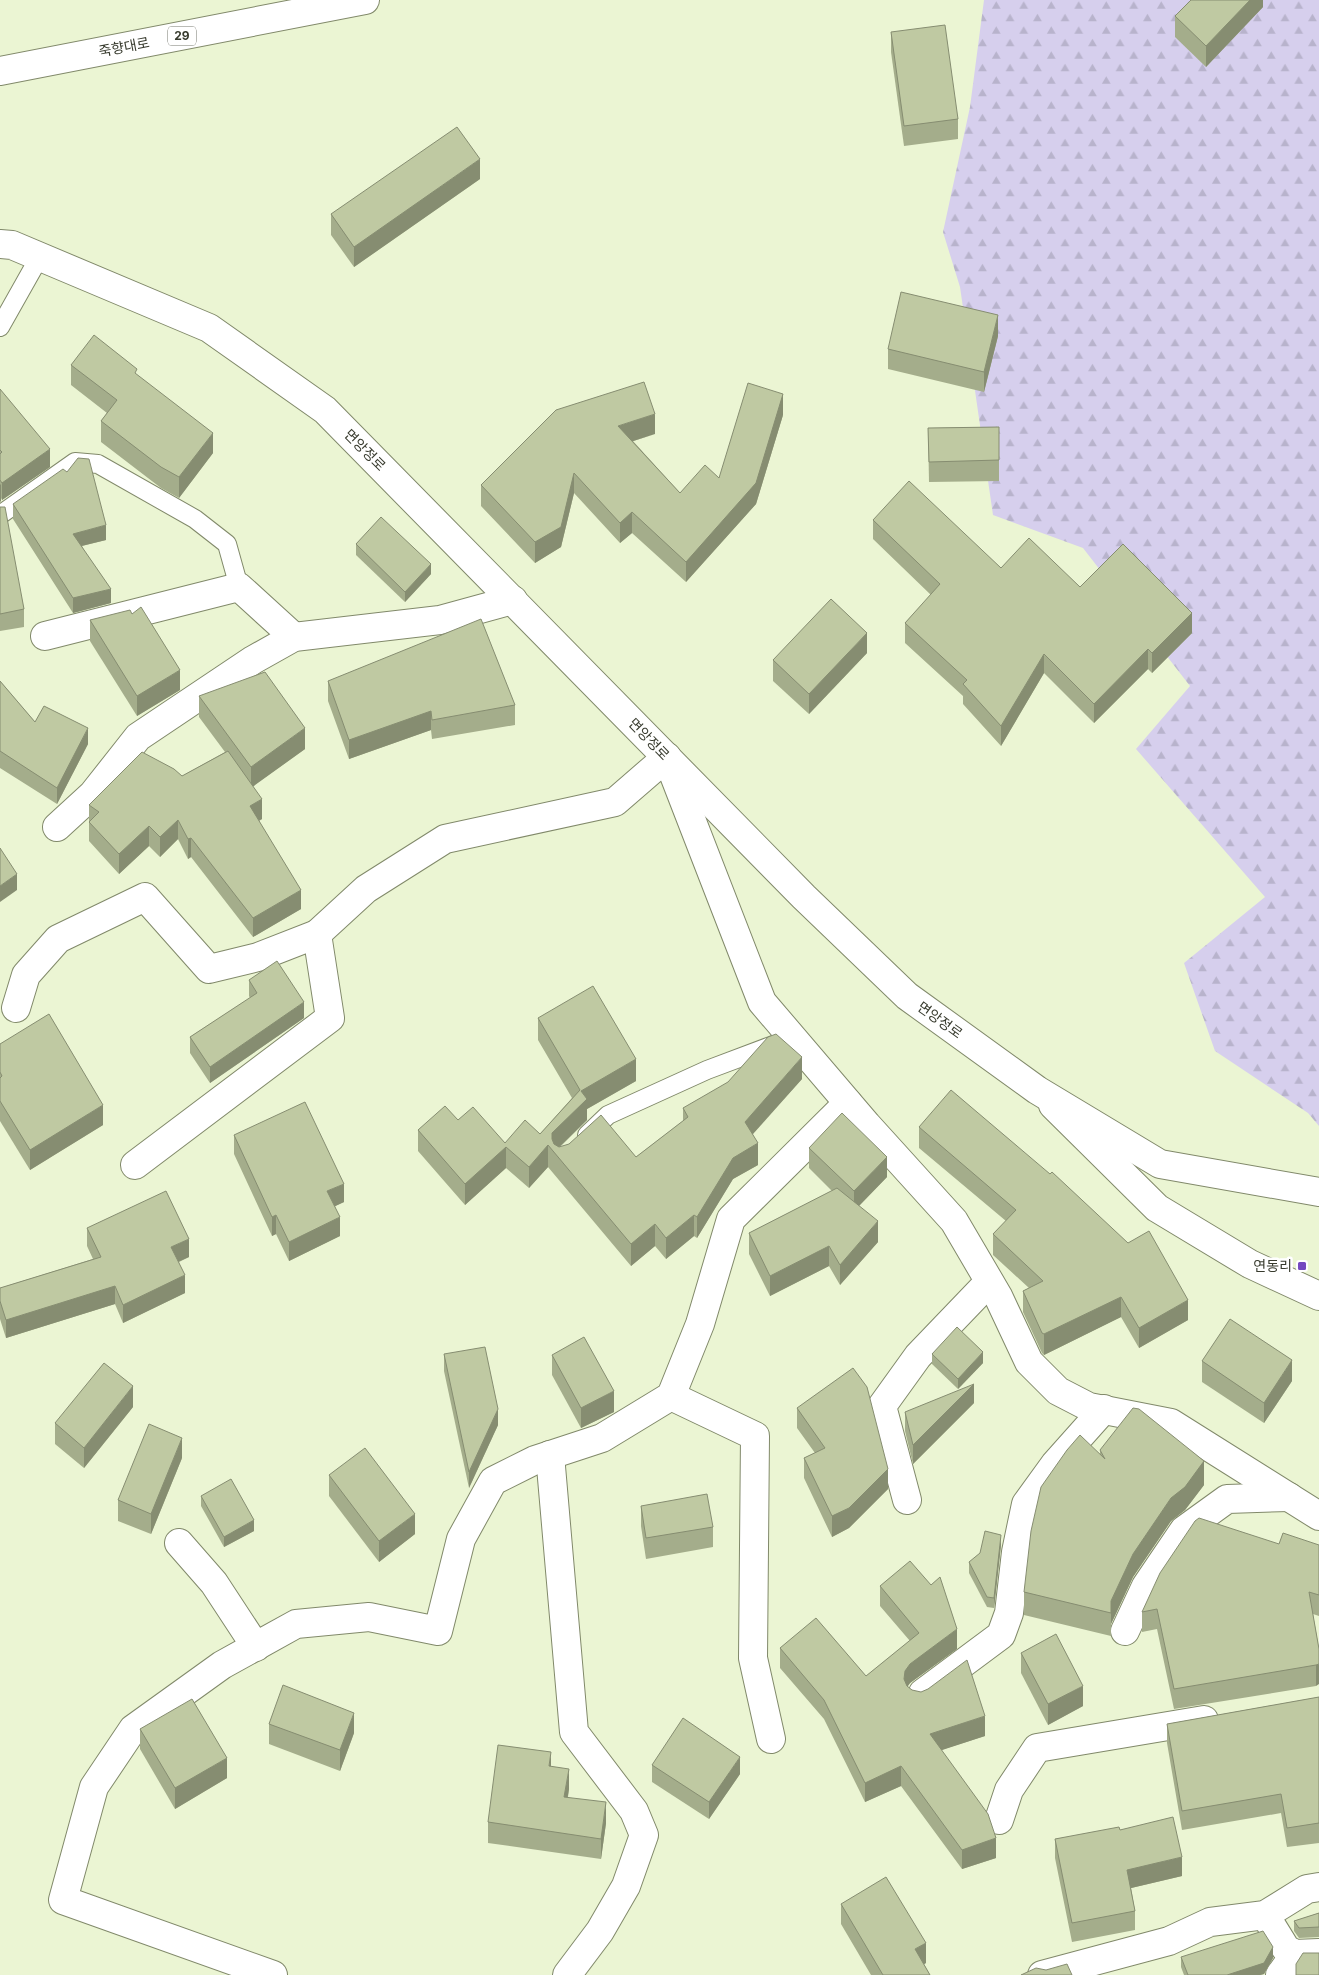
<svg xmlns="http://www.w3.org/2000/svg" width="1319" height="1975" viewBox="0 0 1319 1975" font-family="Inter,'Noto Sans KR',sans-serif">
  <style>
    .forest { fill: url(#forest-firs) }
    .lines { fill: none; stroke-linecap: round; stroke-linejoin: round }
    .service-casing { stroke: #81896a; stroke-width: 20 }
    .minor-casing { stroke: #81896a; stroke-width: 30 }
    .secondary-casing { stroke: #81896a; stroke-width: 30 }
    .primary-casing { stroke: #81896a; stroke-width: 30 }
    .service { stroke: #fff; stroke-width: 18 }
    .minor { stroke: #fff; stroke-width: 28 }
    .secondary { stroke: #fff; stroke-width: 28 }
    .primary { stroke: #fff; stroke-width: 28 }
    .wall { fill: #a4ad8b }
    .shaded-wall { fill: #868d71 }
    .building { fill: #bfc9a2; stroke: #868d71 }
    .poi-dot { fill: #7448c0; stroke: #fff; stroke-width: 2 }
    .labels { text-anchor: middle; stroke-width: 5; stroke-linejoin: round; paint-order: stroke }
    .shield { fill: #fff; stroke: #74766d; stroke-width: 1 }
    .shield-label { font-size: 12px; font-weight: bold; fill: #383b2e }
    .street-label { font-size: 14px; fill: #383b2e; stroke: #fff }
    .poi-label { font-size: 14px; fill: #383b2e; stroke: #fff; text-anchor: end }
  </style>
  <defs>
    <pattern id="forest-firs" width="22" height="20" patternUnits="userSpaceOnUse" patternTransform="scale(1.25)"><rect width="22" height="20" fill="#d6cfed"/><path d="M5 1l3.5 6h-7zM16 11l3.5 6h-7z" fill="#b8b3cc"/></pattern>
  </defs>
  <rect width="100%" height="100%" fill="#ebf5d3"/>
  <path class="forest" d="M984,0h335v1126l-11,-13 -93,-62 -31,-88 81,-66 -129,-148 54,-63 -107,-138 -90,-33 -33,-228 -17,-55 27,-125z"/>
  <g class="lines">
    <g class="service-casing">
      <g id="service">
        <path d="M0,327l40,-71"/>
        <path d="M0,515l75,-53 23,2 97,55 32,25 12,43"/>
        <path d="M587,1135l21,-20 99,-45 69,-26"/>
      </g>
    </g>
    <g class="minor-casing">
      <g id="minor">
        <path d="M45,636l194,-49 55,50"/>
        <path d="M57,827l36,-33 45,-57 115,-77 41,-23 146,-17 73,-20"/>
        <path d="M16,1008l10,-33 32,-36 87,-42 64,72 49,-12 59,-23"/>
        <path d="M1053,1105l104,103 93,56 69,32"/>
        <path d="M135,1165l195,-147 -13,-84 49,-45 79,-50 170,-37 52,-45 95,245 105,123 87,96 44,75 31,66 29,29 31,16 82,16 148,93"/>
        <path d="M671,1396l84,40 -2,222 18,81"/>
        <path d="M550,1455l24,277 60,79 10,24 -18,51 -26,45 -33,44"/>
        <path d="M907,1500l-25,-94 36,-50 71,-74"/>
        <path d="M179,1543l35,40 42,64"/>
        <path d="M1125,1631l21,-45 38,-56 43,-31 62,-2"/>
        <path d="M923,1693l78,-58 8,-22 7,-61 10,-48 29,-40 49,-55"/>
        <path d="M999,1820l10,-30 28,-42 167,-28"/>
        <path d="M1265,1915l21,34 9,5 24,-1"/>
        <path d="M273,1975l-210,-75 31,-113 39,-58 89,-64 74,-41 73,-7 69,14 23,-92 32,-58 42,-21 67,-22 69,-42 29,-72 31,-105 117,-116"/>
        <path d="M1042,1975l127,-34 41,-19 55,-7 42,-26 12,-2"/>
        <path d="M1280,1975l15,-21"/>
      </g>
    </g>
    <g class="secondary-casing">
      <path id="secondary" d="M0,244l12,1 197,83 116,82 479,487 103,99 130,94 123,74 159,28"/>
    </g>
    <g class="primary-casing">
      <path id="primary" d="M0,71l365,-71"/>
    </g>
    <use href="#service" class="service"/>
    <use href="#minor" class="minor"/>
    <use href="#secondary" class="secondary"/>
    <use href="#primary" class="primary"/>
  </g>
  <g class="wall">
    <path d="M1263,0v7l-57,60 -31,-30v-21z"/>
    <path d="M891,32l67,87v20l-54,7 -13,-94z"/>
    <path d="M480,179l-126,88 -23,-32v-21z"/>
    <path d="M998,336l-14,56 -96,-23v-20z"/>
    <path d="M71,365l66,10 76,78 -34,45 -18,-10 -60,-46v-21l6,-8 -36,-28z"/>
    <path d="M0,389l50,78 -48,33 -1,-2 -1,4z"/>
    <path d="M783,415l-27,89 -70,78 -54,-49 -12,10 -46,-50 -13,54 -26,16 -54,-57v-21l174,-51 -22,7 47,52 39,-15z"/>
    <path d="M999,427v54l-70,1 -1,-54z"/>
    <path d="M13,504l93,36 -24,6 29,57 -38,10 -60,-94z"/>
    <path d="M0,507l24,102v18l-24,4z"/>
    <path d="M873,520l128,48 79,19 112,46 -40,40 -4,-4 -54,54 -50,-50 -43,73 -38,-42v-8l-58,-53v-20l26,-28 -58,-56z"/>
    <path d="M356,544l75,30 -26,28 -49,-47z"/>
    <path d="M90,620l90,70 -43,26 -47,-75z"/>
    <path d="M867,653l-58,61 -36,-33v-21z"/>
    <path d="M0,681l35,41 53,22 -31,60 -57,-36z"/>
    <path d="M328,681l187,24v20l-83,14 -1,-9 -82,29 -21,-58z"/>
    <path d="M199,696l106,53 -52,37 9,33 -3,2 42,88 -48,28 -62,-80 -3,2 -10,-20 -18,18 -11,-11 -30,28 -30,-33v-36l93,-29 43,-24 -26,-35z"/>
    <path d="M249,980l55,38 -94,65 -20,-30v-16l60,-39 -1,-2z"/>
    <path d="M538,1018l98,63 -49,28v11l-27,27 76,10 47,-36v-13l119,-29 -50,55 6,31 -25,14 -36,59 -3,-2 -28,23 -11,-13 -24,20 -83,-99 -19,21 -23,-20 -41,37 -47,-54v-21l40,-10 47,23 35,-9 32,-36 -34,-58z"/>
    <path d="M0,1044l103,81 -73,45 -30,-49z"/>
    <path d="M919,1127l269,193 -49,28 -18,-31 -77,38 -2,-2 -19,-41v-21l6,-3 -36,-33v-21l13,-13 -87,-73z"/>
    <path d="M234,1135l110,67 -9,4 5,30 -51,25 -13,-27 -4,2 -38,-82z"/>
    <path d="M809,1148l78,29 -28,29 19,36 -38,43 -11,-19 -59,30 -21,-42v-21l83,-42 -23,-23z"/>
    <path d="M87,1228l102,29 -10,5 6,31 -62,30 -8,-19 -109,34 -6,-19v-31l93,-29 -6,-13z"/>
    <path d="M444,1354l54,71 -29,63 -25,-117z"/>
    <path d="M932,1354l51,9 -25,26 -26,-25z"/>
    <path d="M552,1355l62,57 -33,16 -29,-53z"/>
    <path d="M1202,1361l90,20 -28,42 -62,-41z"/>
    <path d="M974,1403l-61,61 -8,-33v-19z"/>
    <path d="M133,1407l-49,61 -29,-24v-21z"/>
    <path d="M797,1408l91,81 -39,39 -17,9 -28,-59v-20l11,-5 -18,-25z"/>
    <path d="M1100,1450l104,35 -19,25 -14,11 -38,56 -22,47v12l-87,-21v-23l76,-137z"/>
    <path d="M182,1458l-31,76 -33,-13v-21z"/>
    <path d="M329,1475l86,59 -36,28 -50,-66z"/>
    <path d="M201,1496l53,35 -30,16 -23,-41z"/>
    <path d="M641,1506l72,21v20l-67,12 -5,-33z"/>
    <path d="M1279,1544l40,1v71l-6,-2 6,35 -3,37 -142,23 -17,-80 -15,3v-20z"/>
    <path d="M1001,1545l-7,63 -7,-1 -18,-34v-11z"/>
    <path d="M880,1586l77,63 -47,34 -3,4 5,3 73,46 -44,14 55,108 -34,11 -61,-83 -36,16 -41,-83 -44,-51v-20l86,28 44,-35 -30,-35z"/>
    <path d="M1021,1653l62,53 -35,19 -27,-52z"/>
    <path d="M1319,1697v146l-32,4 -6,-34 -99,17 -15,-87v-19z"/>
    <path d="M269,1724l85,9 -14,38 -71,-27z"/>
    <path d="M140,1729l87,49 -52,31 -35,-60z"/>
    <path d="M652,1765l88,9 -31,45 -57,-37z"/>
    <path d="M551,1767l18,22 -1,8 38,26 -5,36 -113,-16v-21z"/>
    <path d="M1120,1830l62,46 -51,12 4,23v19l-63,12 -17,-84v-19z"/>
    <path d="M841,1904l85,59 -2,1 6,11h-59l-30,-51z"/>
    <path d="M1319,1913v24l-20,1 -5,-7v-10z"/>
    <path d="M1181,1957l92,1 -9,16 -4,1h-76l-3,-8z"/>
  </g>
  <g class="shaded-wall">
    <path d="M1250,0h13v7l-57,60v-21z"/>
    <path d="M480,159v20l-126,88v-20z"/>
    <path d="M998,315v21l-14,56v-20z"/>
    <path d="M783,394v21l-27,89 -70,78v-20z"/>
    <path d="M655,414v20l-37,12v-20z"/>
    <path d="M213,433v20l-34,45v-21z"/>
    <path d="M50,449v18l-48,33v-17z"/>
    <path d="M574,473v20l-13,54 -26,16v-21z"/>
    <path d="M1,484v17l-1,1v-17z"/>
    <path d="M632,512v21l-12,10v-20z"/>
    <path d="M106,525v15l-33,8v-14z"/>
    <path d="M431,564v10l-26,28v-10z"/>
    <path d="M111,589v14l-38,10v-15z"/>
    <path d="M1192,613v20l-40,40v-20z"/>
    <path d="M867,633v20l-58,61v-20z"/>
    <path d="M1148,649v20l-54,54v-19z"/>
    <path d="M1044,654v19l-43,73v-20z"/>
    <path d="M180,670v20l-43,26v-20z"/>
    <path d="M431,711v19l-82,29v-19z"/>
    <path d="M88,728v16l-31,60v-16z"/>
    <path d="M305,728v21l-54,39v-21z"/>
    <path d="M262,799v20l-12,6v-19z"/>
    <path d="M178,820v19l-18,18v-20z"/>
    <path d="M149,826v20l-30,28v-20z"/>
    <path d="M191,838v19l-3,2v-20z"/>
    <path d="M17,874v16l-17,12v-16z"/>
    <path d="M301,890v19l-48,28v-19z"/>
    <path d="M304,1002v16l-94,65v-16z"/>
    <path d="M802,1057v22l-57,64v-21z"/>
    <path d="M636,1059v22l-49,28v11l-33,32 -2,-3v-16l29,-42z"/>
    <path d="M103,1105v20l-73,45v-20z"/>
    <path d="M758,1143v22l-25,14 -36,59v-21l36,-59z"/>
    <path d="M548,1145v22l-19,21v-21z"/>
    <path d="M506,1147v21l-41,37v-21z"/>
    <path d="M887,1157v20l-33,34v-20z"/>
    <path d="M344,1184v18l-17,8v-19z"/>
    <path d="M276,1215v19l-4,2v-19z"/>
    <path d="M694,1215v21l-28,23v-21z"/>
    <path d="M340,1217v19l-51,25v-19z"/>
    <path d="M878,1221v21l-38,43v-20z"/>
    <path d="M655,1224v22l-24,20v-22z"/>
    <path d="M189,1239v18l-18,8v-18z"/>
    <path d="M829,1246v20l-59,30v-20z"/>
    <path d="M185,1275v18l-62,30v-18z"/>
    <path d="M115,1286v18l-109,34v-18z"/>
    <path d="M1121,1297v20l-77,38v-21z"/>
    <path d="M1188,1300v20l-49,28v-20z"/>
    <path d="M983,1352v11l-25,26v-10z"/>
    <path d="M1292,1360v21l-28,42v-20z"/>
    <path d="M974,1384v19l-61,61v-19z"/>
    <path d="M133,1386v21l-49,61v-20z"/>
    <path d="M614,1391v21l-33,16v-20z"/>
    <path d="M498,1409v16l-29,63v-16z"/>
    <path d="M182,1438v20l-31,76v-20z"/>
    <path d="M1204,1461v24l-19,25 -14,11 -38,56 -22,47v-23l22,-47 38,-56z"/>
    <path d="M888,1469v20l-39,39 -17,9v-21z"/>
    <path d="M415,1514v20l-36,28v-21z"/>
    <path d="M254,1520v11l-30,16v-10z"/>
    <path d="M1001,1535v10l-7,63v-10z"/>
    <path d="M957,1629v20l-47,34 -5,7 -1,-11 1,-8 5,-7z"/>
    <path d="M1319,1664v20l-3,2v-21z"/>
    <path d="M1083,1686v20l-35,19v-21z"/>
    <path d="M354,1713v20l-14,38v-21z"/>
    <path d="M985,1716v20l-55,18v-20z"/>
    <path d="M551,1752v21l-2,-7z"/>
    <path d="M740,1757v17l-31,45v-17z"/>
    <path d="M227,1758v20l-52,31v-21z"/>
    <path d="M901,1766v20l-36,16v-19z"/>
    <path d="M569,1769v20l-5,28v-20z"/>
    <path d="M606,1802v21l-5,36v-20z"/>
    <path d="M996,1838v20l-34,11v-19z"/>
    <path d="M1182,1857v19l-55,13v-19z"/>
    <path d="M926,1943v20l-11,6v-20z"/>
    <path d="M1273,1947v11l-9,16 -4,1h-33z"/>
  </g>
  <g class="building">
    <path d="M1191,0h59l-44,46 -31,-30z"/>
    <path d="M945,25l13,94 -54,7 -13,-94z"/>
    <path d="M457,127l23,32 -126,88 -23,-33z"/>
    <path d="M901,292l97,23 -14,57 -96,-23z"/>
    <path d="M94,335l43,34 -2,4 78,60 -34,44 -18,-10 -60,-46 16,-21 -46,-35z"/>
    <path d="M644,382l11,32 -37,12 62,67 25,-28 14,13 29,-95 35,11 -27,89 -70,79 -54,-50 -12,11 -46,-50 -13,54 -26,15 -54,-57 75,-75z"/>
    <path d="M0,389l50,60 -48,34 -2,-3v-26l2,-2 -2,-2z"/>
    <path d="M999,427v33l-70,2 -1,-34z"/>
    <path d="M78,458l11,1 17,66 -33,9 38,55 -38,9 -60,-94 50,-35 4,3z"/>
    <path d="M909,481l92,87 28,-30 51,49 43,-43 69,69 -40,40 -4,-4 -54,55 -50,-50 -43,72 -38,-42 4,-4 -62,-57 35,-39 -67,-64z"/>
    <path d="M0,507h5l19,102 -24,5z"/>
    <path d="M381,517l50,47 -26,28 -49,-48z"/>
    <path d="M831,599l36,34 -58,61 -36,-34z"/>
    <path d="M141,607l39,63 -43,26 -47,-76 40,-10 2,4z"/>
    <path d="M481,619l34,86 -83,15 -1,-9 -82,29 -21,-59z"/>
    <path d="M265,672l40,56 -54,39 -52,-71z"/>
    <path d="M0,681l35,41 9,-16 44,22 -31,60 -57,-37z"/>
    <path d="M228,751l34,48 -12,7 51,84 -48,28 -62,-80 -3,1 -10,-19 -18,17 -11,-11 -30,28 -30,-32 10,-10 -10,-7 53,-53 32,17 8,7z"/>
    <path d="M0,848l17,26 -17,12z"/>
    <path d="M277,961l27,41 -94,65 -20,-30 67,-44 -8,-13z"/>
    <path d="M593,986l43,73 -55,32 6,8 -35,34v6l2,5 5,3 10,-3 32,-29 35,42 52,-40 -5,-9 45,-26 40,-45 8,-3 26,23 -57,65 13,21 -25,15 -36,59 -3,-2 -28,23 -11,-14 -24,20 -83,-99 -19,22 -23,-20 -41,37 -47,-54 27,-24 13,14 15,-13 32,36 20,-23 15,14 40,-44 -42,-72z"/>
    <path d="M49,1014l54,91 -73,45 -30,-49v-23l2,-2 -2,-4v-28z"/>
    <path d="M951,1090l99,84 2,-2 76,71 21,-12 39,69 -49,28 -18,-31 -77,37 -2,-1 -19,-42 20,-10 -50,-47 23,-24 -97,-83z"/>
    <path d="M305,1102l39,82 -17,7 13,26 -51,25 -13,-27 -4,2 -38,-82z"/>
    <path d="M842,1113l45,44 -33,34 -45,-43z"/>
    <path d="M837,1188l41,33 -38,44 -11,-19 -59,30 -21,-43z"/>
    <path d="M166,1191l23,48 -18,8 14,28 -62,30 -8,-19 -109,34 -6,-19v-13l101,-31 -14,-29z"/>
    <path d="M1230,1319l62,41 -28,43 -62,-42z"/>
    <path d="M957,1327l26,25 -25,27 -26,-25z"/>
    <path d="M584,1337l30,54 -33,17 -29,-53z"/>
    <path d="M485,1347l13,62 -29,63 -25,-118z"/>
    <path d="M104,1363l29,23 -49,62 -29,-25z"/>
    <path d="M853,1368l14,19 21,82 -39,39 -17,8 -28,-58 21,-10 -28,-40z"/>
    <path d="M974,1384l-61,61 -8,-33z"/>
    <path d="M1133,1408l6,1 65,52 -19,26 -14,11 -38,56 -22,47v12l-87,-21 7,-61 10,-44 26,-37 13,-15 25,24 -5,-9z"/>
    <path d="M149,1424l33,14 -31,76 -33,-14z"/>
    <path d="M365,1448l50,66 -36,27 -50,-66z"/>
    <path d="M231,1479l23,41 -30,17 -23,-41z"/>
    <path d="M707,1494l6,33 -67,11 -5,-32z"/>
    <path d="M1199,1518l80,26 4,-11 36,12v50l-10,-3 10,57v15l-3,1 -142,24 -17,-80 -15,3 18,-39 35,-52z"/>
    <path d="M985,1531l16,4 -7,63 -7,-1 -18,-35 11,-9z"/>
    <path d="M910,1561l21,24 9,-8 17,52 -47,35 -5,7 -1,8 3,7 5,4 9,2 7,-3 39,-29 18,56 -55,18 58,80 8,24 -34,12 -61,-84 -36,17 -41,-83 -44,-52 36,-30 50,58 53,-43 -39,-47z"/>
    <path d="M1056,1634l27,52 -35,18 -27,-51z"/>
    <path d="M283,1685l71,28 -14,37 -71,-26z"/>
    <path d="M1319,1697v126l-32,5 -6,-34 -99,17 -15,-87z"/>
    <path d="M192,1699l35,59 -52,30 -35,-59z"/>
    <path d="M683,1718l57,39 -31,45 -57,-37z"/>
    <path d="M498,1745l53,7 -2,14 20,3 -5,28 42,5 -5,37 -113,-17z"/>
    <path d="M1173,1817l9,40 -55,13 8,41 -63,12 -17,-84 64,-12 1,3z"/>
    <path d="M886,1877l40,66 -11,6 15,26h-47l-42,-71z"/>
    <path d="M1319,1913v14l-20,1 -5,-7z"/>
    <path d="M1263,1931l10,16 -9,16 -37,12h-39l-7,-18z"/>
    <path d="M1303,1953h16v22h-23v-11z"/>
    <path d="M1067,1964l5,11h-51l15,-7 10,2z"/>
  </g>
  <rect class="poi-dot" x="1297" y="1261" width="10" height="10" rx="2.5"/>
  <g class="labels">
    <rect class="shield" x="168" y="26.5" width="28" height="19" rx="4"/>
    <g class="shield-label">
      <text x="182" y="40">29</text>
    </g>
    <g class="street-label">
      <text transform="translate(124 47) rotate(-11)" y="5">죽향대로</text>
      <text transform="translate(365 450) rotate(45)" y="5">면앙정로</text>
      <text transform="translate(649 739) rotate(46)" y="5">면앙정로</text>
      <text transform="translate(940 1020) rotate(36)" y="5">면앙정로</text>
    </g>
    <g class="poi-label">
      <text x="1292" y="1271">연동리</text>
    </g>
  </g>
</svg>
